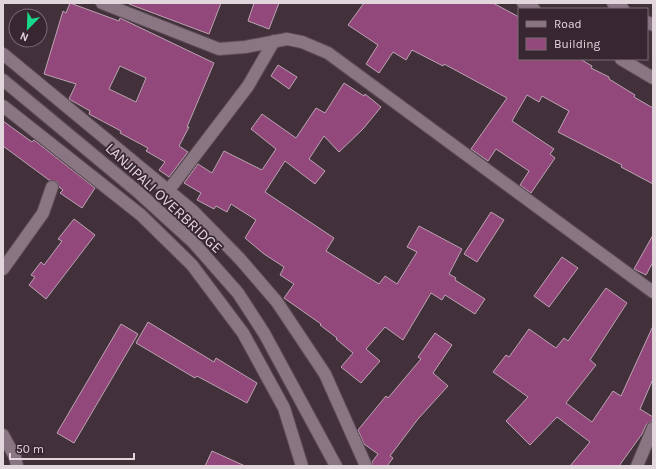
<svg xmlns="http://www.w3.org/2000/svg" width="656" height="469" viewBox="0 0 656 469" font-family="Karla,sans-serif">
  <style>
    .building { fill: #93487b; stroke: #baa4b1; fill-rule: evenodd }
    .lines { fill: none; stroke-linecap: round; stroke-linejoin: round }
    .minor-casing { stroke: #5c4d56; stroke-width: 14 }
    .tertiary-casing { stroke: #5c4d56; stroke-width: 14 }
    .secondary-casing { stroke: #5c4d56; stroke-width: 14 }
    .minor { stroke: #8a7582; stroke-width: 12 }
    .tertiary { stroke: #8a7582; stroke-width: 12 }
    .secondary { stroke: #8a7582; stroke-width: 12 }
    .labels { text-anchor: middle; stroke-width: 3.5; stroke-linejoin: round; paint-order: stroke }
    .street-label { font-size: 15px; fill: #e2d6dd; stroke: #382631 }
  </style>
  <rect width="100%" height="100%" fill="#42303b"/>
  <g class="building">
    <path d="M70,3l49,18 1,-3 94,45 -27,64h2l-10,19 9,6 -19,25 -10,-7 6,-8 -19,-11 2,-3 -28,-15 1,-2 -32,-17 1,-3 -21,-12 7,-15 -32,-10 19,-63 3,2zM120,66l26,12 -10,24 -27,-13z"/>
    <path d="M130,3h91l-12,31 -80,-30z"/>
    <path d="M254,3h25l-10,26 -21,-8z"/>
    <path d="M364,3h129l26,14v42h61l12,7 -1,2 18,9v2l26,16 -1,2 19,11v76l-32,-17 1,-2 -64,-33 11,-21 -27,-15 -3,6 -12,-7 -15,26 42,28 -4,5 5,4 -24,35 -11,-8 9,-14 -33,-22 -8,12 -17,-12 36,-51 -63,-34 -1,2 -31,-16 -6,10 -13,-8 -14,21 -13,-9 12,-19 -30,-20z"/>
    <path d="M278,65l19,12 -8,12 -18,-13z"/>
    <path d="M344,83l20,13 1,-2 16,13 -18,22 -24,23 -15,-16 -15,23 16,12 -10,13 -30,-23 -20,31 69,46 -8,13 53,33 6,-8 12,8 20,-32 -10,-5 12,-21 43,23 -13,25 7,4 -1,2 30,19 -10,15 -30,-19 -3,5 -11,-7 -28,47 -18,-13 -19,22 14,12 -19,22 -20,-16 12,-14 -17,-14 1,-1 -17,-13 1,-1 -37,-26 10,-14 -14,-9 4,-8 -20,-13 -19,-16 11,-18 -25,-16 -4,8 -11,-6 -2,3 -17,-9 4,-7 -17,-10 14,-19 14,9 12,-22 38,19 14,-21 -25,-20 11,-15 34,24 20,-30 9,5z"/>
    <path d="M3,121l29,21 2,-2 61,48 -13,20 -22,-15 3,-3 -4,-3 -2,-5 -8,-2 -46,-34z"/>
    <path d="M491,212l13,8 -27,42 -13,-8z"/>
    <path d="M74,219l21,16 -49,64 -17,-14 6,-8 -4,-2 10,-13 3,3 18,-24 -4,-2z"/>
    <path d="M653,235v27l-7,13 -12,-6z"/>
    <path d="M562,257l16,11 -29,39 -15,-11z"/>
    <path d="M606,288l21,15 -37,57 6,5 -30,38 26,19 21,-31 8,5 32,-70v53l-13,30 13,8v3l-7,5 -4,9 -23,32h-49l20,-24 -33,-25 -27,28 -24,-24 22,-24 -35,-25 13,-17 3,2 20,-28 27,19 8,-10 4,3z"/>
    <path d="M148,322l66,40 2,-4 41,25 -10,20 -50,-27 -2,2 -59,-35z"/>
    <path d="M121,324l17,10 -64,109 -17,-10z"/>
    <path d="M435,333l17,12 -19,28 15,13 -30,33 -28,37 3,2 -6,8h-14l-1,-4 6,-8 -14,-10 -6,-14 28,-34 2,2 33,-39 -3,-2z"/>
    <path d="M212,451l33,15h-40z"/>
  </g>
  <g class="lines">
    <g class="minor-casing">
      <g id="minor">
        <path d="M102,3l117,46 26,-2 42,-8 15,3 26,11 325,239"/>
        <path d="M613,3l10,6"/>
        <path d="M647,22l6,3"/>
        <path d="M3,54l190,157 47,48 37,43 48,72 41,92"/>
        <path d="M3,106l138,109 51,50 51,68 41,75 18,58"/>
        <path d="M168,191l80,-105 26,-45"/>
        <path d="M3,269l40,-56 9,-26"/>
        <path d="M3,435l12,22 2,9"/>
        <path d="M637,466l16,-38"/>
      </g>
    </g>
    <g class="tertiary-casing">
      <g id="tertiary">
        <path d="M523,3l11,6"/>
        <path d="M621,59l32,19"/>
      </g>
    </g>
    <g class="secondary-casing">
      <path id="secondary" d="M3,80l135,112 55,50 45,51 26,40 72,133"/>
    </g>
    <use href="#minor" class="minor"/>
    <use href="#tertiary" class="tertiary"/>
    <use href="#secondary" class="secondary"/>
  </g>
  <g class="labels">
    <g class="street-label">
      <text transform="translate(164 198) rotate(43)" y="5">LANJIPALI OVERBRIDGE</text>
    </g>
  </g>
  <rect width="656" height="469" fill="none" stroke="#e2d6dd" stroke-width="8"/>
  <rect x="518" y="8" width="130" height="52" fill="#382631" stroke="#7c6c76"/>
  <rect x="526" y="21" width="20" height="6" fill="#8a7582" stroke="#7c6c76"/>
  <text x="554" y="28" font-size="12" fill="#e2d6dd">Road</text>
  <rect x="526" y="38" width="20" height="12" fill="#93487b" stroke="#7c6c76"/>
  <text x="554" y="48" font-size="12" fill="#e2d6dd">Building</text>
  <g transform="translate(28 28) rotate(203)"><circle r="19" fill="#382631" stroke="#7c6c76"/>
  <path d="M0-3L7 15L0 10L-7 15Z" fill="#17d989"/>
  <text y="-6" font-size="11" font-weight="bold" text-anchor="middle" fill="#e2d6dd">N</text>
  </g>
  <path d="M10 453v6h124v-6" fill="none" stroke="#e2d6dd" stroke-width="2"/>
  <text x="16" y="453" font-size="12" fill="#e2d6dd" stroke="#382631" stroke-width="3" paint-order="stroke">50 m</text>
</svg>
